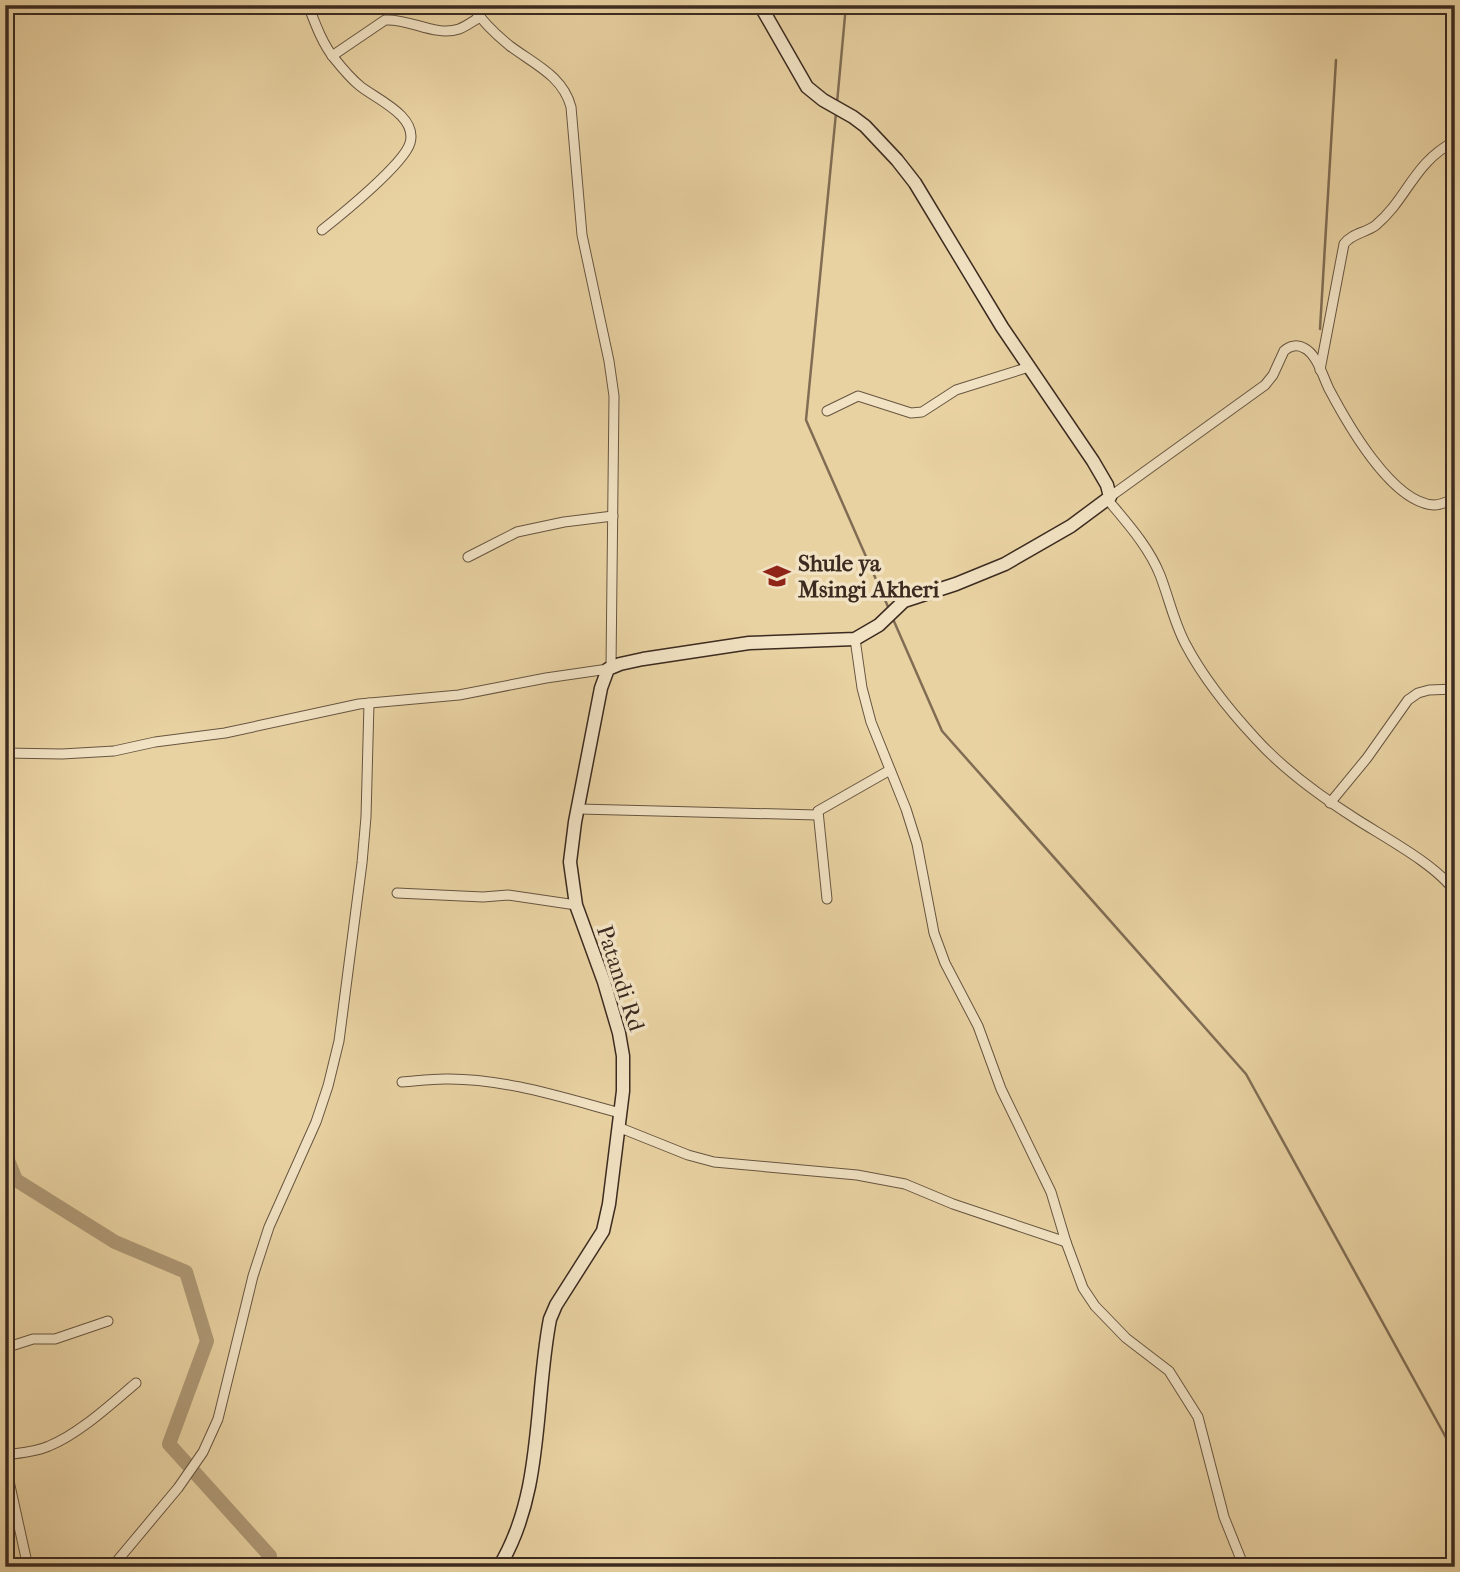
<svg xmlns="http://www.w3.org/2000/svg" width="1460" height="1572" viewBox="0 0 1460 1572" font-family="'IM FELL French Canon',serif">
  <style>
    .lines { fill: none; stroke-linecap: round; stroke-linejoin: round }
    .stream { stroke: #806d54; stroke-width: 2.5 }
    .river { stroke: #ae9976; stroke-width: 14 }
    .street-casing { stroke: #675540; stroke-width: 11 }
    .secondary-casing { stroke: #3c2b20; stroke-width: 15 }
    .street { stroke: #f1e2c3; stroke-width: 9 }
    .secondary { stroke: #f1e2c3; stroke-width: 12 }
    .labels { text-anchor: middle; stroke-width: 7; stroke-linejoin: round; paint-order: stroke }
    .poi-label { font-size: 23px; font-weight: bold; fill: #3c2b20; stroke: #f1e2c3; text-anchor: start }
    .street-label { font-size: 23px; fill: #3c2b20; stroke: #f1e2c3 }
  </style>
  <rect width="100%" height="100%" fill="#e9d2a2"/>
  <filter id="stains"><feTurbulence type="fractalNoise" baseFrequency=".00286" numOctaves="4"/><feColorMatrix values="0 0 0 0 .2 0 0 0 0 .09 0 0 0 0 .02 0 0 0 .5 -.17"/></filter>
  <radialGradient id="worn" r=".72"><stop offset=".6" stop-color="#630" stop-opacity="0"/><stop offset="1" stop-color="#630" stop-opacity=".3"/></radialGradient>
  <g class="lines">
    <g class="stream">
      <path d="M837,103l9,-98"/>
      <path d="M836,113l-30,307 83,189"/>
      <path d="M1320,329l16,-269"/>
      <path d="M893,619l49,112 304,343 209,380"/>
    </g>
    <path class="river" d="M5,1153l11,27 99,62 71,30 21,69 -38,103 101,112 -2,11"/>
    <g class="street-casing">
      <g id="street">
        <path d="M308,5c7,18 14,38 26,53 8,10 16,20 26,28 16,13 58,30 50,57 -6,21 -69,72 -88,87"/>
        <path d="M471,5c11,16 24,29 39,41 24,18 53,30 61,61l11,128 27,126 5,35 -3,271"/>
        <path d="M332,56l53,-36c24,-2 50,17 74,9 8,-3 14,-8 21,-12"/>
        <path d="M1320,370l24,-126c8,-11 22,-11 32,-19 32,-27 37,-62 79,-84"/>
        <path d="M827,411l31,-15 53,17 11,-1 34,-22 73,-23"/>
        <path d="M1111,496l154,-111 8,-10 11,-24c5,-5 13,-7 20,-3 13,6 19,29 25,41 18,34 63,114 105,116 8,0 14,-4 21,-7"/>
        <path d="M1108,500c19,23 41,47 52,75 9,23 14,48 26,70 18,34 44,66 70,94 29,32 64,57 100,80 28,18 81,46 99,73"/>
        <path d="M468,557l49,-25 47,-10 49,-6"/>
        <path d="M855,639l7,49 9,34 35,87 11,35 17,89 11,30 33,63 23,63 50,103 15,50 17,46 12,18 31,32 43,33 29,46 26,100 20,50"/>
        <path d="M5,753l57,1 52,-3 41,-9 70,-9 134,-29 100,-9 87,-17 62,-9"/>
        <path d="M1330,803l37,-45 41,-58 10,-7 11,-3 26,-1"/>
        <path d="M579,809l238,6"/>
        <path d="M397,893l86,4 25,-2 68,10"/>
        <path d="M827,899l-9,-88 72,-41"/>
        <path d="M402,1082c14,-1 29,-3 43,-3 59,-1 119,19 175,34"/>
        <path d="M618,1127l70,28 26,7 143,13 48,9 48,20 113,38"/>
        <path d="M5,1348l28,-9h22l53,-18"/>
        <path d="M5,1455c15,-2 31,-3 44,-9 30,-12 62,-42 87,-63"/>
        <path d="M5,1463l23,104"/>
        <path d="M112,1567l66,-79 25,-36 15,-33 35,-143 16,-49 47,-105 12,-36 11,-45 23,-178 4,-46 3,-114"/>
      </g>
    </g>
    <g class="secondary-casing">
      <path id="secondary" d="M499,1567c45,-74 35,-166 51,-248l6,-14 47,-74 6,-27 14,-113v-35l-4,-23 -15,-51 -28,-77 -6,-43 5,-40 26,-134 7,-19 12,-5 23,-5 106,-16 106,-4 24,-14 25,-24 52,-17 49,-20 66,-38 39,-29 -3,-12 -14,-24 -91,-134 -87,-144 -18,-23 -32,-34 -12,-9 -30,-17 -16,-13 -47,-82"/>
    </g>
    <use href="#street" class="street"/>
    <use href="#secondary" class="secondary"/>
  </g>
  <defs>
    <g id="school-bare" transform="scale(2.1)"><path d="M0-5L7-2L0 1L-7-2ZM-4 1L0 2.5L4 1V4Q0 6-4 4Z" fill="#8f2418" stroke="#f1e2c3" stroke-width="2.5" paint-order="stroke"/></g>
  </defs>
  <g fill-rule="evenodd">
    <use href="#school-bare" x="777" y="576"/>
  </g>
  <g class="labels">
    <g class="poi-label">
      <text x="798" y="571">Shule ya<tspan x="798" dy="26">Msingi Akheri</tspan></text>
    </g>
    <g class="street-label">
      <text transform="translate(621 978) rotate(72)" y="8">Patandi Rd</text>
    </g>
  </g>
  <rect width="1460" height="1572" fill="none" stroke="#e9d2a2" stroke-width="28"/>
  <rect x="7" y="7" width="1446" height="1558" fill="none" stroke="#3c2b20" stroke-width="3.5"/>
  <rect x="14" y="14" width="1432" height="1544" fill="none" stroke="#3c2b20" stroke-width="2"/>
  <rect width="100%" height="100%" filter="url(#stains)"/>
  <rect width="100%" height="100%" fill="url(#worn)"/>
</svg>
